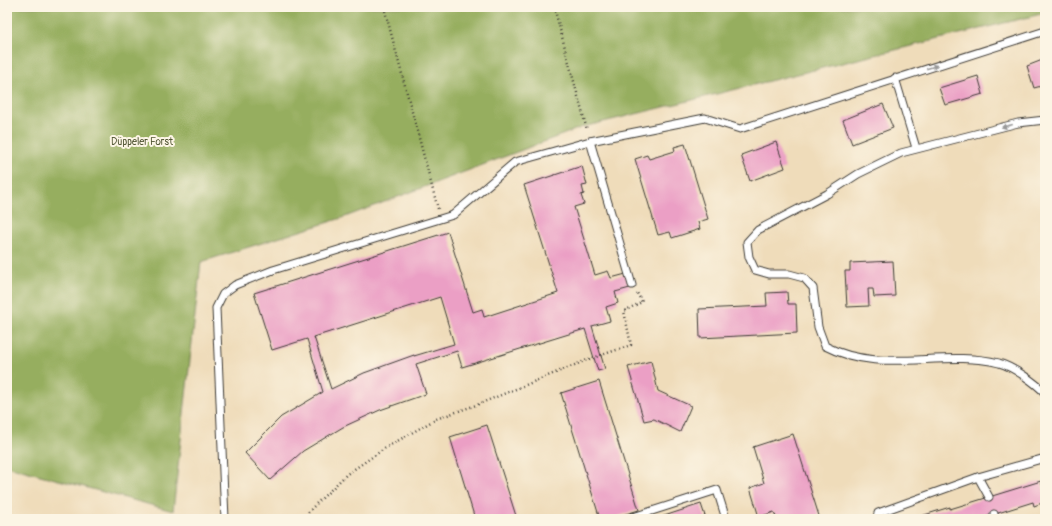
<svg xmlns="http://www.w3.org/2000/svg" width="1052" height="526" viewBox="0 0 1052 526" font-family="Pangolin,sans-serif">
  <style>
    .forest { fill: #96ae5f; stroke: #59653e }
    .building { fill: #eb9fc5; fill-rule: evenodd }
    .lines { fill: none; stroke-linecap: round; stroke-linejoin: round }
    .lane-casing { stroke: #3c3934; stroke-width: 9 }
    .path { stroke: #3c3934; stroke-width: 2.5; stroke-dasharray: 1 3; stroke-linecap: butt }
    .lane { stroke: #fff; stroke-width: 7 }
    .oneway { fill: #999 }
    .labels { text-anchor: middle; stroke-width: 4; stroke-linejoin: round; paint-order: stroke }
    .park-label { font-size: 10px; fill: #555938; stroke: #fcf5e5 }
  </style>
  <rect width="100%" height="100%" fill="#fcf5e5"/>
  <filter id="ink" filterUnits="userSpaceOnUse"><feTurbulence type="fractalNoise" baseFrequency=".025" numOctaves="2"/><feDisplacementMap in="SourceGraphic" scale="8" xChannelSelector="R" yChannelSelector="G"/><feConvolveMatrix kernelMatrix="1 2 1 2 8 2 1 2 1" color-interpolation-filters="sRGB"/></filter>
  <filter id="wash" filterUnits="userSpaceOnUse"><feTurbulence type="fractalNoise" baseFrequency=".012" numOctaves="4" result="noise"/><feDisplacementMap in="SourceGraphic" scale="16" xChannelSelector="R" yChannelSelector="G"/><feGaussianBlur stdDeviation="0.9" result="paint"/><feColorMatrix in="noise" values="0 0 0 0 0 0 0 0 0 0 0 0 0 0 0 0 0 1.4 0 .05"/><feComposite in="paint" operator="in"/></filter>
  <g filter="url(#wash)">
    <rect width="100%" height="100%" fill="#efdcba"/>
    <path class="forest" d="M7,7h1038v6l-462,114 -238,90 -144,45 -28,249 -166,-45z"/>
    <g id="blocks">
      <g class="building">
        <path d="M1045,59v26l-11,3 -7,-22z"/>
        <path d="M978,76l5,18 -38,11 -6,-17z"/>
        <path d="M883,104l10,24 -41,16 -9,-24z"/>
        <path d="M776,142l9,26 -35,13 -9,-26z"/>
        <path d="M685,144l23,75 -10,3 2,7 -28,9 -2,-6 -12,3 -23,-76 12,-4 2,4 26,-8 -1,-4z"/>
        <path d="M582,166l5,19 -5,1 2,8 -3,1 3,9 -10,3 21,68 13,-4 3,7 15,-4 4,14 -15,4 3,11 -12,4 4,14 -18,5 13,43 -7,2 -13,-42 -123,38 -5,-16 -41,13 10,30 -46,16 -37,17 -40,24 -33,29 -25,-27 36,-36 42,-25 -16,-53 -35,11 -18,-57 194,-61 25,80 9,-3 2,8 74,-24 -34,-108zM440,297l14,47 -40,12v-1l-50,18 -33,16 -17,-52z"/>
        <path d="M893,261l2,35 -21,1 -1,-8h-5l1,17 -22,1 -2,-36h5v-8z"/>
        <path d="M787,292l1,12h8l1,29 -97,5 -1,-29 68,-3 -1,-13z"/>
        <path d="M651,361l7,30 33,15 -11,26 -26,-13 -10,2 -16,-54z"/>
        <path d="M599,381l40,129 -30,9h-9l-39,-126z"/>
        <path d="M487,425l30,94h-42l-25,-82z"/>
        <path d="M793,434l27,85h-43l-3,-7 -15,5 -9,-29 14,-5 -11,-36z"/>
        <path d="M1041,481l4,13v8l-11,4 -1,-4 -54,17h-60l-1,-2 32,-10v2z"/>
        <path d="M701,504l5,15h-48v-1z"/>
      </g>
    </g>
  </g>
  <g filter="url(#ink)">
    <use href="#blocks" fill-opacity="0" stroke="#3c3934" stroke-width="1"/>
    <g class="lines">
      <g class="lane-casing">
        <g id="lane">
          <path d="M895,78l21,70"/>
          <path d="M1045,120l-27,3 -117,30 -43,21 -31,20 -69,36 -11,12 2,15 6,13 14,4h20l15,4 9,10 5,39 7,19c55,29 117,3 174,17 14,4 36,19 46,30"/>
          <path d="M590,141l115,-23 35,11 305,-98"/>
          <path d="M978,477l11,20"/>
          <path d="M994,514l1,5"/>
          <path d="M225,519l-9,-211 7,-14 12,-9 38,-15 180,-55 62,-53 75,-21 42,144"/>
          <path d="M627,519l90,-29 9,29"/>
          <path d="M877,519l1,-6 100,-36 67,-19"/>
        </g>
      </g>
      <g class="path">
        <path d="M384,7l54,202"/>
        <path d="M554,7l33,123"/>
        <path d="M303,519l9,-11 35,-34 40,-27 49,-28 43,-15 108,-44 44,-15 -7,-34 18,-9 -5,-9"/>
      </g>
      <use href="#lane" class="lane"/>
    </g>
    <defs><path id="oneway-solid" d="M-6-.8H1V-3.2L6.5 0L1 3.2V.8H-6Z"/></defs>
    <g class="oneway">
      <use href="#oneway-solid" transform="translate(932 67) rotate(-17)"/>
      <use href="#oneway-solid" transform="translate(1007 126) rotate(166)"/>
    </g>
  </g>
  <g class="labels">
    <g class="park-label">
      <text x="142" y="145">Düppeler Forst</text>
    </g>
  </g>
  <rect width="1052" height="526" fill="none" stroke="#fcf5e5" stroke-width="24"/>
</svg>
